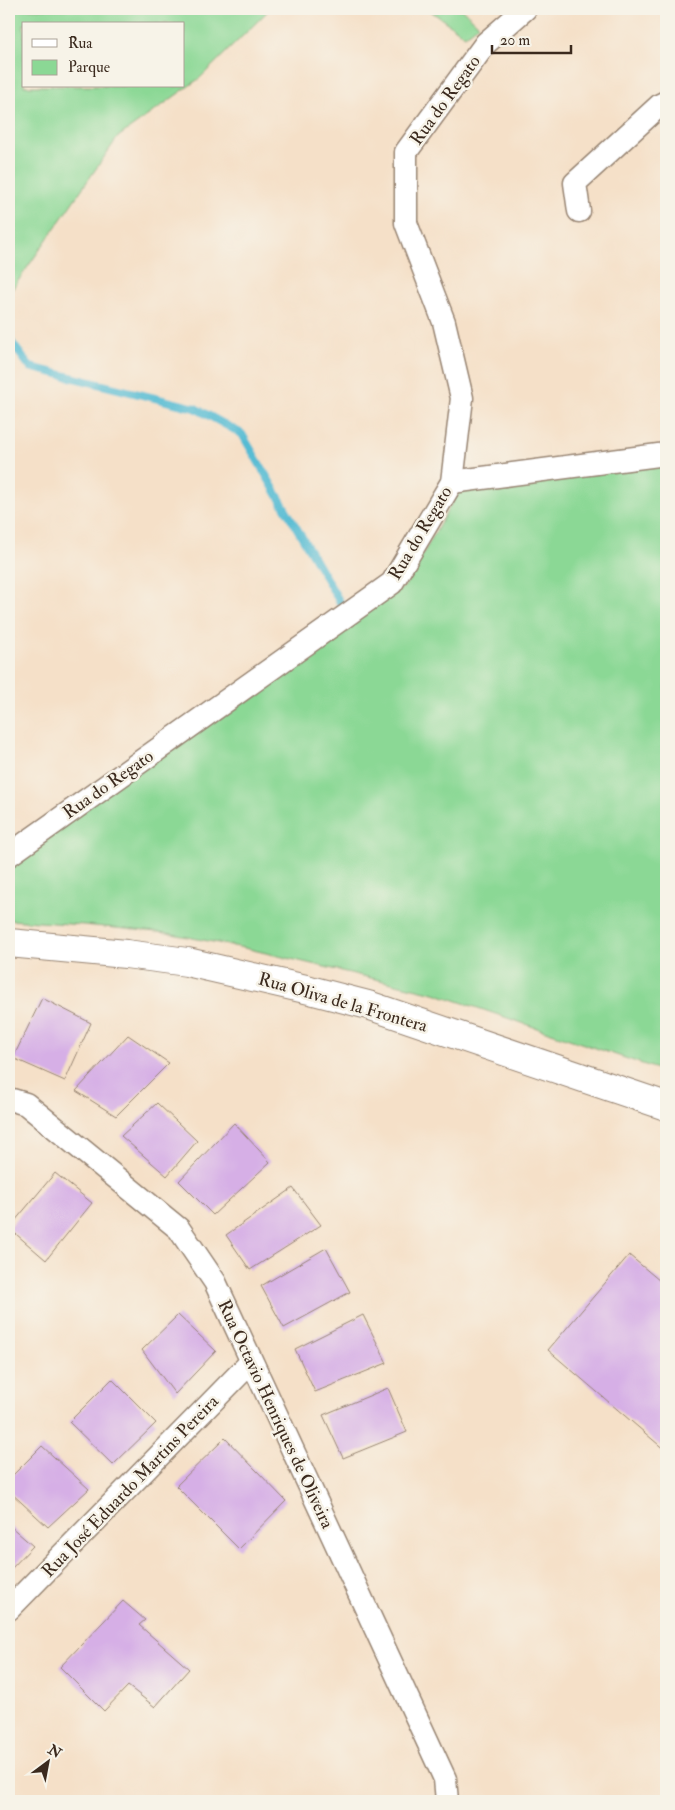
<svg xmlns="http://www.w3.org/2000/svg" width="675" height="1810" viewBox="0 0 675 1810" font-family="'IM FELL Double Pica',serif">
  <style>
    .green { fill: #8bd895; stroke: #63815a; fill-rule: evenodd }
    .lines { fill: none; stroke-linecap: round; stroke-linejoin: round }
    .stream { stroke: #55bbd3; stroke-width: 8 }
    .building { fill: #d6afe6 }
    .street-casing { stroke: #988573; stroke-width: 25 }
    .secondary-casing { stroke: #988573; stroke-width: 30 }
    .street { stroke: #fff; stroke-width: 22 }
    .secondary { stroke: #fff; stroke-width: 28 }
    .labels { text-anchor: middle; stroke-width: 5; stroke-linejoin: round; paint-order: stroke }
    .street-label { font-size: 18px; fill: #3b2a1e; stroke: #f7f3e8 }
  </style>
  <rect width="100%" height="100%" fill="#f7f3e8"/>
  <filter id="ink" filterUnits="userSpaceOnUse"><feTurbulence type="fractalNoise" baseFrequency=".02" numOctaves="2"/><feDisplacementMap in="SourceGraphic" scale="10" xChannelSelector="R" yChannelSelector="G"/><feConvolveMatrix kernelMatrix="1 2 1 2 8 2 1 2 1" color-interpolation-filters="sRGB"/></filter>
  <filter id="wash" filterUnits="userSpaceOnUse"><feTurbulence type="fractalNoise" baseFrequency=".0096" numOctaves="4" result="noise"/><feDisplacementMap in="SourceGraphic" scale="20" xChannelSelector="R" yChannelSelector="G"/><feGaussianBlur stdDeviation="1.12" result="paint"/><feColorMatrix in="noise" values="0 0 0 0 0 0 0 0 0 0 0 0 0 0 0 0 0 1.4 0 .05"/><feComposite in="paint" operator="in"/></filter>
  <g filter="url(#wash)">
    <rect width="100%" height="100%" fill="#f5e0c8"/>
    <g class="green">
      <path d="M9,9h261l-70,69 -82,59 -109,157zM24,24h160v62h-160z"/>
      <path d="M428,9h34l17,16 -14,11z"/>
      <path d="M666,464v608l-232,-79 -185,-44 -82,-16 -83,-8 -75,-5v-64l207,-139 189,-131 53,-94z"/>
    </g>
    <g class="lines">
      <path class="stream" d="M9,339l21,28 165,41 47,26 99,170"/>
    </g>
    <g id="blocks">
      <g class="building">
        <path d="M42,998l49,25 -26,58 -52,-23z"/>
        <path d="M128,1035l41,28 -53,53 -40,-25z"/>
        <path d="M157,1103l40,38 -30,35 -46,-40z"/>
        <path d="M234,1123l36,39 -57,53 -34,-34z"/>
        <path d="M55,1173l37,30 -46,57 -37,-32z"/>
        <path d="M293,1188l28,37 -71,45 -24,-35z"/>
        <path d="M326,1248l24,44 -66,36 -23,-42z"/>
        <path d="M629,1255l37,31v165l-118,-101z"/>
        <path d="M178,1315l38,36 -41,43 -33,-44z"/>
        <path d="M363,1315l24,48 -72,29 -20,-43z"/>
        <path d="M112,1379l44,44 -43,42 -44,-43z"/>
        <path d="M388,1388l19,44 -64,26 -20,-43z"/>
        <path d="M225,1438l61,63 -47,48 -63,-63z"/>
        <path d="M42,1446l47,43 -41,38 -39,-36v-12z"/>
        <path d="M9,1525l24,21 -24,25z"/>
        <path d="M123,1601l22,19 -6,5 50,44 -34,38 -27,-21 -24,25 -44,-44z"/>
      </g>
    </g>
  </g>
  <g filter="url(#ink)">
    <use href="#blocks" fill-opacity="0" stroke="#988573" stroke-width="1"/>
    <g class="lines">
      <g class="street-casing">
        <g id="street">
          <path d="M579,211l-4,-28 85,-78 6,-3"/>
          <path d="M452,482l214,-28"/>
          <path d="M9,855l383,-272 60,-101 10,-84 -18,-76 -38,-99v-71l80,-109 39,-34"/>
          <path d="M9,1099l17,5 153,125 36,53 230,497 2,22"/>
          <path d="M9,1609l242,-247"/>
        </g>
      </g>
      <g class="secondary-casing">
        <path id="secondary" d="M9,943l117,11 61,8 123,28 58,15 298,101"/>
      </g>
      <use href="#street" class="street"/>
      <use href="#secondary" class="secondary"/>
    </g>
  </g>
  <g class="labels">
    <g class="street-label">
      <text transform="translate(445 100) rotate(-54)" y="6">Rua do Regato</text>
      <text transform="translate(420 533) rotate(-59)" y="6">Rua do Regato</text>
      <text transform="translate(108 784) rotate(-35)" y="6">Rua do Regato</text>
      <text transform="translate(343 1002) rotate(16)" y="6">Rua Oliva de la Frontera</text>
      <text transform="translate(276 1414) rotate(65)" y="6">Rua Octavio Henriques de Oliveira</text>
      <text transform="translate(130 1486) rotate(-46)" y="6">Rua José Eduardo Martins Pereira</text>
    </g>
  </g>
  <rect width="675" height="1810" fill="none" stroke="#f7f3e8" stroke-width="30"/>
  <rect x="22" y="22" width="162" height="65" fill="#f7f3e8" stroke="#aca397"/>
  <rect x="32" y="39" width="25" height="8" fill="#ffffff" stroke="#aca397"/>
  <text x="68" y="48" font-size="15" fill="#3b2a1e">Rua</text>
  <rect x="32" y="60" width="25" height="15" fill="#8bd895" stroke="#aca397"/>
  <text x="68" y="72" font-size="15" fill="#3b2a1e">Parque</text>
  <g transform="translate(48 1762) rotate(32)" stroke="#f7f3e8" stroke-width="4" paint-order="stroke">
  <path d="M0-4L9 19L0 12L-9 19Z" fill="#3b2a1e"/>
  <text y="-8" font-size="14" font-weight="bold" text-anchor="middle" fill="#3b2a1e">N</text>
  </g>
  <path d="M492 45v8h79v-8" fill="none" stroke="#3b2a1e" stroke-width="2.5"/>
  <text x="500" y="45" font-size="15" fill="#3b2a1e" stroke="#f7f3e8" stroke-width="4" paint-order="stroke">20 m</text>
</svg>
